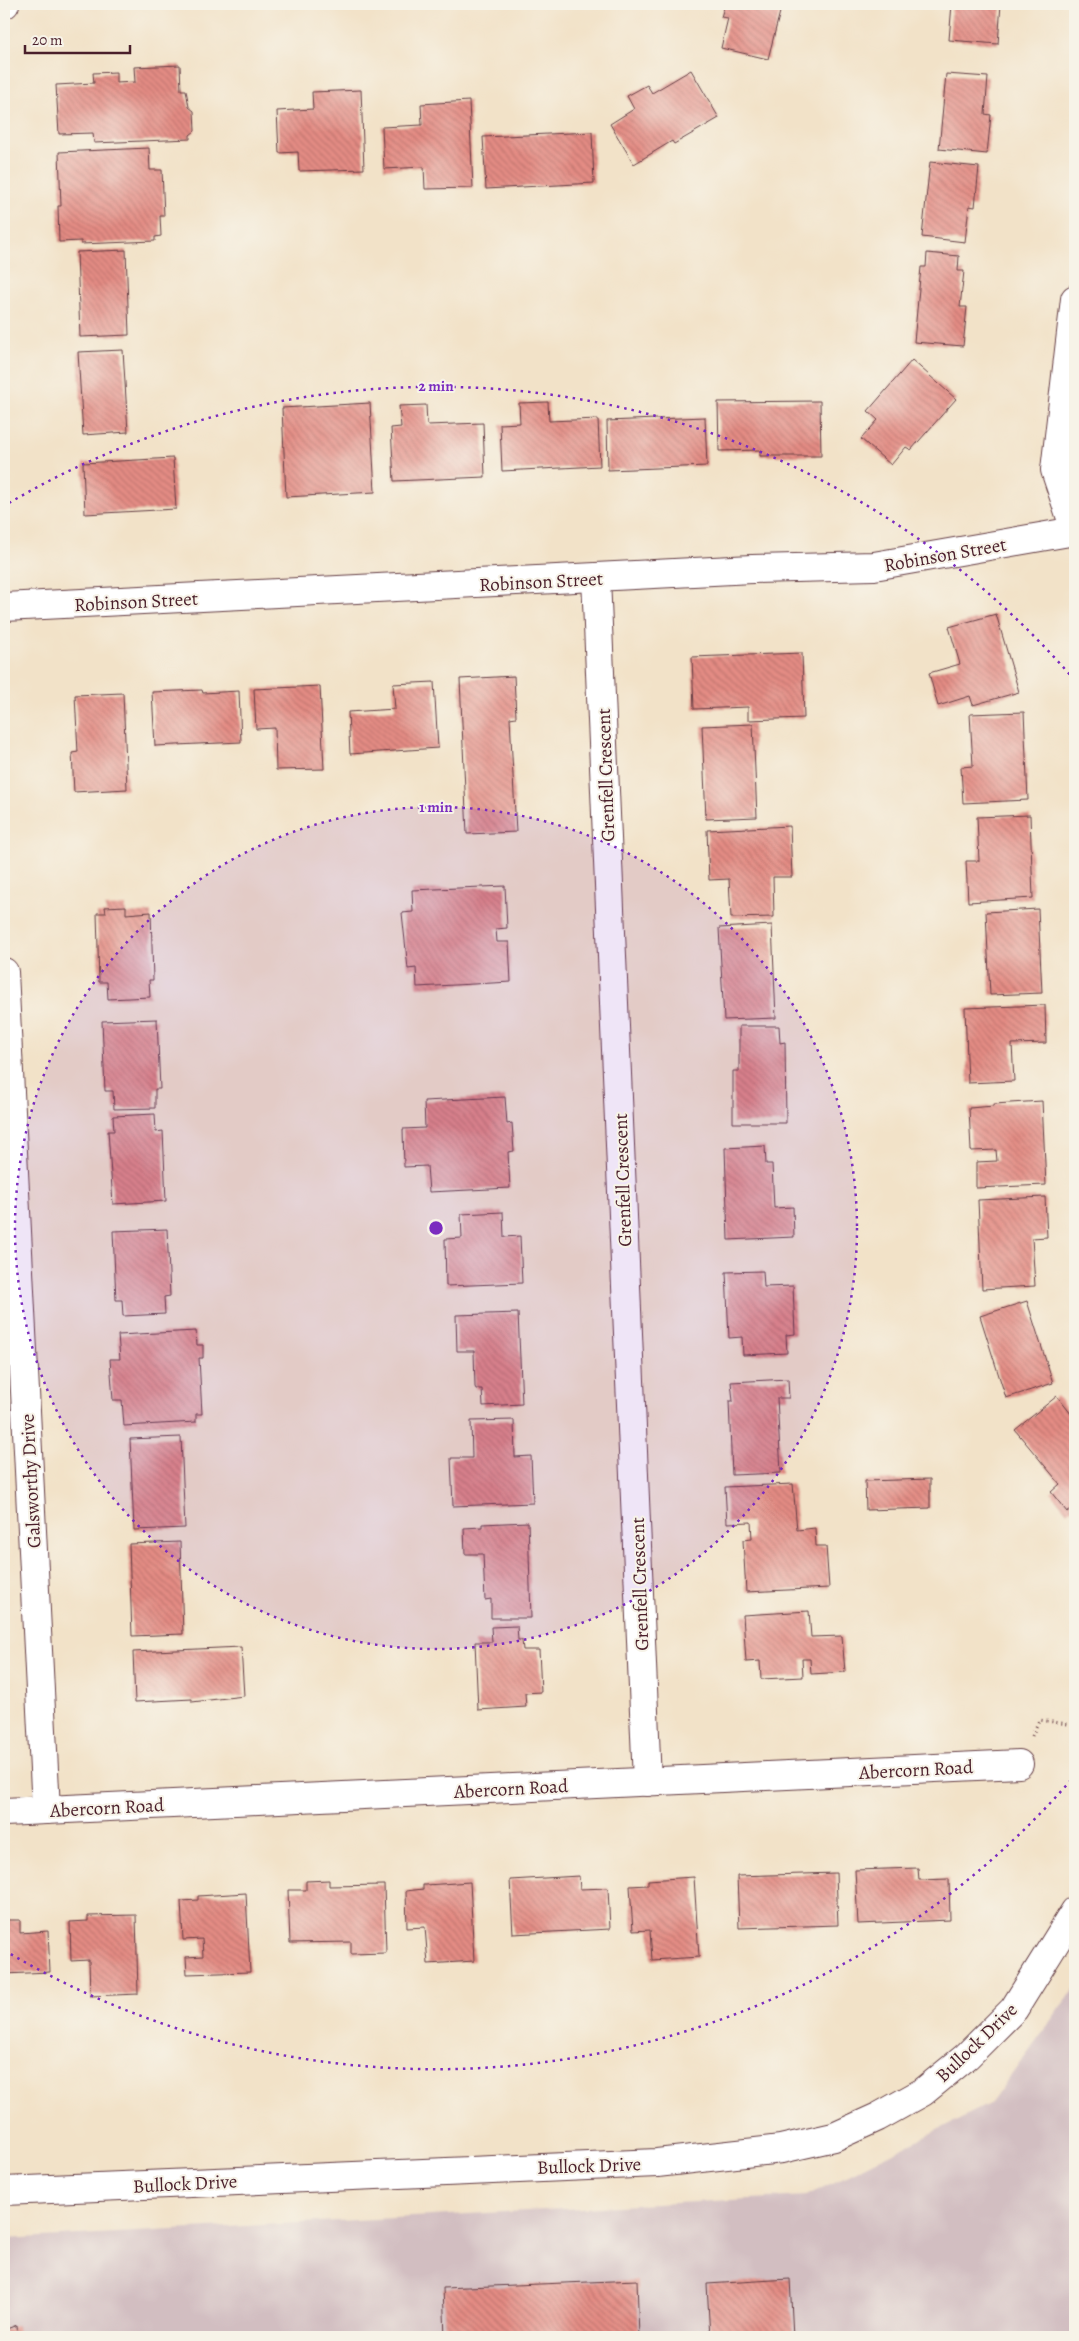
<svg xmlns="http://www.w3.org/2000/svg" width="1079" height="2341" viewBox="0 0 1079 2341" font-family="Alegreya,serif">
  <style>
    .industrial { fill: #d2bec1 }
    .building { fill: url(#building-back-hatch) }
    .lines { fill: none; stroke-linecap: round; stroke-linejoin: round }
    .minor-casing { stroke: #633c43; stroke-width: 30 }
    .path { stroke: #633c43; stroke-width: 3; stroke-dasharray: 1 4; stroke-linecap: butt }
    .minor { stroke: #fff; stroke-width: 28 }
    .ring { fill: none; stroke: #7b2cbf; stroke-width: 2.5; stroke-dasharray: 2.5 5 }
    .labels { text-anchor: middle; stroke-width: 4; stroke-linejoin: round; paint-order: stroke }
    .street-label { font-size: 19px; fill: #4a1f2b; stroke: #f7f3e8 }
    .centre { fill: #7b2cbf; stroke: #f7f3e8; stroke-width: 2.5 }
    .ring-label { font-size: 15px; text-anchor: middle; font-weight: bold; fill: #7b2cbf; stroke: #f7f3e8; stroke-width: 4; stroke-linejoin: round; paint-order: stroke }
  </style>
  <defs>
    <pattern id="building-back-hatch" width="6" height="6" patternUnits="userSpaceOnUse" patternTransform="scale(1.25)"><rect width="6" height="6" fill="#e48c84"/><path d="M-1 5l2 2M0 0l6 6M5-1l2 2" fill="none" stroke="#bb726c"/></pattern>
  </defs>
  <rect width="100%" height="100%" fill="#f7f3e8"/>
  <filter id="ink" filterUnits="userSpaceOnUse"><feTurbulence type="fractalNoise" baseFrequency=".02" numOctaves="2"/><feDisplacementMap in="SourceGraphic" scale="10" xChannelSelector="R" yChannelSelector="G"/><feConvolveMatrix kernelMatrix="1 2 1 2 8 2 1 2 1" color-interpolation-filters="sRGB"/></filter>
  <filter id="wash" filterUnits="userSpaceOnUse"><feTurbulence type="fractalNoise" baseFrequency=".0096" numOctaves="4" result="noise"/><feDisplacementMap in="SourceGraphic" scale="20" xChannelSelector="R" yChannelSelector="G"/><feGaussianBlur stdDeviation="1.12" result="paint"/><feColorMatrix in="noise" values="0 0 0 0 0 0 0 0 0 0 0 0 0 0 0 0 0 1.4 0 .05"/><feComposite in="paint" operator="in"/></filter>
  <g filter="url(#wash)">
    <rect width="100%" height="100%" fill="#f2e2c8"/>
    <path class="industrial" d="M1075,1987v350h-1071v-98l802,-43 185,-93z"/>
    <g id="blocks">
      <g class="building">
        <path d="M725,4h57l-14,55 -47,-11 7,-30 -7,-1z"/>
        <path d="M952,4h49l-3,40 -49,-4z"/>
        <path d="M180,65l1,25h5l3,17 5,4 1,20 -5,4v4l-96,4 -1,-10 -34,1 -3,-49 38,-2 -1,-10 23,-1v11l19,-1 -1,-15z"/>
        <path d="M691,70l28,48 -45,26 -2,-3 -38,23 -24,-40 24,-15 -7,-13 20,-11 5,8z"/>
        <path d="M946,74l42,3 -3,37 6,1 -4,39 -48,-5z"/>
        <path d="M361,90l3,79 -65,2 -1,-19 -19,1 -2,-42 36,-2 -1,-17z"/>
        <path d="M469,101l4,87 -48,1 -1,-22 -40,2 -2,-42 40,-2 -1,-21z"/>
        <path d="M592,132l2,51 -108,6 -3,-52z"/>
        <path d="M149,148l1,22h12l2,46h-4l1,20 -6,1v4l-74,3v-3l-22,1 -1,-36h3l-2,-54z"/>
        <path d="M930,162l49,5 -4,40 -6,-1 -4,36 -43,-5z"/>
        <path d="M126,250l3,85 -49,2 -3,-85z"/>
        <path d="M927,253l32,3 -1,15h6l-4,36h7l-4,39 -49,-4 7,-75h5z"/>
        <path d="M123,350l5,82 -45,3 -5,-83z"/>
        <path d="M912,360l44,39 -45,51 -5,-3 -15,18 -30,-26 17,-19 -10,-9z"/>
        <path d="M820,401l1,55h-61v-6l-41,1 -1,-49z"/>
        <path d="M548,402l1,19 49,-2 2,47 -98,5 -2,-47 20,-1 -1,-20z"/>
        <path d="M370,403l5,89 -89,5 -4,-89z"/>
        <path d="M426,405l1,20 56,-2 2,54 -91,4 -3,-53 10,-1 -2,-21z"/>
        <path d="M705,417l2,49 -99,4 -1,-49z"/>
        <path d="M173,458l3,51 -91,5 -2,-51z"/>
        <path d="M996,614l23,78 -46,13 -3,-9 -32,10 -9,-33 31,-9 -11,-37z"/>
        <path d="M802,653l2,65 -56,2v-13l-54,2 -2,-52z"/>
        <path d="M514,676l2,41 -6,1 6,114 -49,2 -7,-155z"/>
        <path d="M434,682l4,66 -88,6 -2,-42 47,-3 -2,-25z"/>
        <path d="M320,686l4,83 -48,1 -1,-42 -19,1 -2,-40z"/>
        <path d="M202,690l1,3 36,-2 2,51 -86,4 -3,-54z"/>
        <path d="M123,693l4,96 -53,3 -2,-39 6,-1 -3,-57z"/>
        <path d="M1024,712l4,88 -65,3 -2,-36 12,-1 -3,-52z"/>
        <path d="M753,724l4,93 -51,2 -4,-93z"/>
        <path d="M1030,815l3,83 -65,4 -2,-41h13l-2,-44z"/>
        <path d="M790,826l2,51h-19l1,40 -43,1 -2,-39 -20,1 -2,-50z"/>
        <path d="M505,886l2,42 -11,1 1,13h12l2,40 -94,5 -1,-19 -8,1 -6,-56 11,-1 -1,-22z"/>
        <path d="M126,906v8l25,-2 2,68h-4l1,17 -42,2 -1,-17h-8l-2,-69h9l-1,-6z"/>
        <path d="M1038,909l4,84 -52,2 -4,-83z"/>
        <path d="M772,925l4,93 -52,2 -5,-92z"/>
        <path d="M1045,1005l1,38 -34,1 2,37 -46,2 -3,-75z"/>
        <path d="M157,1019l3,70h-5v19l-41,1 -1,-18h-8l-3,-70z"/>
        <path d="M739,1026h40l1,17 5,-1 1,81h-53v-52h6z"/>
        <path d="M505,1097l2,27 5,-1 2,28 -6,1 2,36 -81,4 -2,-26 -23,1 -1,-38 22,-1 -1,-27z"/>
        <path d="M1042,1101l4,84 -70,3v-26l21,-1 -1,-11 -25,1 -2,-43 25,-2v-2z"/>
        <path d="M155,1114l1,18 7,-1 3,70 -53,3 -5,-73h6l-1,-15z"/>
        <path d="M765,1146l1,18h6l2,44 19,-1 1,30 -66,3 -3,-92z"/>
        <path d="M1045,1197l2,40 -15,1 3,48 -53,3 -4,-89z"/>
        <path d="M503,1212l1,25 16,-1 2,47 -76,3 -1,-47 17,-1 -1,-24z"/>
        <path d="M167,1229l3,67 -6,1 1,17 -42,2 -1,-16h-6l-3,-69z"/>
        <path d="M763,1271l1,16 29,-1 2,48 -9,1 1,18 -44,2 -1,-18 -13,1 -3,-66z"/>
        <path d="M1027,1301l26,82 -47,15 -26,-82z"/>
        <path d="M518,1313l4,91 -39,2 -1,-17h-6l-1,-2 -1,-36h-17l-1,-36z"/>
        <path d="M196,1331l1,14h6v13h-4l3,56h-6v8l-72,4 -2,-26h-9l-3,-41h10l-2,-24z"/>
        <path d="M788,1379l1,19h-12l4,75 -49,2 -3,-74h4l-2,-19z"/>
        <path d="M1057,1396l18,23v87l-8,6 -16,-20 9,-8 -45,-54z"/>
        <path d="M514,1420l1,37 16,-1 2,47 -80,3 -2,-48h21l-1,-37z"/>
        <path d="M181,1437l4,91 -51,2 -4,-91z"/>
        <path d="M930,1479v29l-64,2 -1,-29z"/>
        <path d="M793,1484l4,46 18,-2 1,18h10l3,42 -83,4 -3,-52 9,-1 -1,-17 -24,1 -2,-36z"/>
        <path d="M528,1522l3,96h-40v-19l-6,1 -2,-46h-18l-1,-26 18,-1v-3z"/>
        <path d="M180,1542l3,92 -51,2 -3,-92z"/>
        <path d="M809,1611l2,26 31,-1 3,36 -34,2 -1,-15h-8l1,18 -42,2 -1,-18 -14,1 -3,-47z"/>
        <path d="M517,1626l1,14h4l1,10h16l2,42 -16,1 1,14 -48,3 -3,-68h17l-1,-15z"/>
        <path d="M241,1647l3,49 -52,6v-3l-57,3 -2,-50z"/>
        <path d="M918,1868l1,12 30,-1 1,41 -92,4 -3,-54z"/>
        <path d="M836,1873l2,52 -99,3 -2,-52z"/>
        <path d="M579,1876l1,13 28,-1 2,41 -97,5 -3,-54z"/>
        <path d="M694,1877l5,80 -47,3 -2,-30 -17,1 -3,-45 18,-1v-5z"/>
        <path d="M329,1880v6l55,-1 2,68 -35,1v-12l-61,1 -2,-53h18v-9z"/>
        <path d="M470,1882l4,79 -46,3 -3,-37 -18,1 -1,-37 17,-2v-4h3z"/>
        <path d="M246,1893l4,79 -63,2 -1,-17 17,-1 -1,-17 -19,1 -2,-39 17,-1v-4z"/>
        <path d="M136,1915l2,79 -48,2 -1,-36 -18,1 -1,-39 18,-1v-5z"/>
        <path d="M4,1920h16v13l28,-2 2,41 -46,2z"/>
        <path d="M790,2279l3,58h-83l-3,-53z"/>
        <path d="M637,2280l2,57h-194l-2,-49z"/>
        <path d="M17,2325l1,12h-14v-7z"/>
      </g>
    </g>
  </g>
  <g filter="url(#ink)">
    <use href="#blocks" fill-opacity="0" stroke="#633c43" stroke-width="1"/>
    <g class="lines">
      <g class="minor-casing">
        <g id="minor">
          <path d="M4,4h1"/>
          <path d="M1075,299l-20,171 20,60"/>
          <path d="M596,578l51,1204"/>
          <path d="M4,607l748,-38 122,-3 201,-35"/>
          <path d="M4,972l42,838"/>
          <path d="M4,1812l1015,-48"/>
          <path d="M4,2191l653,-28 124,-14 53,-12 44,-20 45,-25 44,-36 47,-47 61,-98"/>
        </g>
      </g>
      <path class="path" d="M1032,1736l7,-16 36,5"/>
      <use href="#minor" class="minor"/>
    </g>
  </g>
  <circle cx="436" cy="1228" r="421" fill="#7b2cbf" fill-opacity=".12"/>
  <g class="ring">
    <circle cx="436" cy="1228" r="421"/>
    <path d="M1071 1780A842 842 0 0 1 9 1953M9 503A842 842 0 0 1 1071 676"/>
  </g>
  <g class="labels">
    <g class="street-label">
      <text transform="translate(945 554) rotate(-10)" y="7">Robinson Street</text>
      <text transform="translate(541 581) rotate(-3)" y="7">Robinson Street</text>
      <text transform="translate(136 601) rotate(-3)" y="7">Robinson Street</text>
      <text transform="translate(605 775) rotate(-92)" y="7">Grenfell Crescent</text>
      <text transform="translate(622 1180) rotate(-92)" y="7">Grenfell Crescent</text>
      <text transform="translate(30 1481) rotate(-93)" y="7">Galsworthy Drive</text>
      <text transform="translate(639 1584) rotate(-92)" y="7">Grenfell Crescent</text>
      <text transform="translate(916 1769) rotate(-3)" y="7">Abercorn Road</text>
      <text transform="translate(511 1788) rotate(-3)" y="7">Abercorn Road</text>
      <text transform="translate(107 1807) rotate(-3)" y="7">Abercorn Road</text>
      <text transform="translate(976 2042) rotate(-44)" y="7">Bullock Drive</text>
      <text transform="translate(589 2165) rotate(-2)" y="7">Bullock Drive</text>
      <text transform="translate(185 2183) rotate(-3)" y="7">Bullock Drive</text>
    </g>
  </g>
  <circle cx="436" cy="1228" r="8" class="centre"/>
  <g class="ring-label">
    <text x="436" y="391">2 min</text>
    <text x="436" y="812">1 min</text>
  </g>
  <rect width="1079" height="2341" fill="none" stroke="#f7f3e8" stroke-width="20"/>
  <path d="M25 45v8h105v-8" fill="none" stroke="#4a1f2b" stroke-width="2.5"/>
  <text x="32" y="45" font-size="15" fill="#4a1f2b" stroke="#f7f3e8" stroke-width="4" paint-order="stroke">20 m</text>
</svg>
